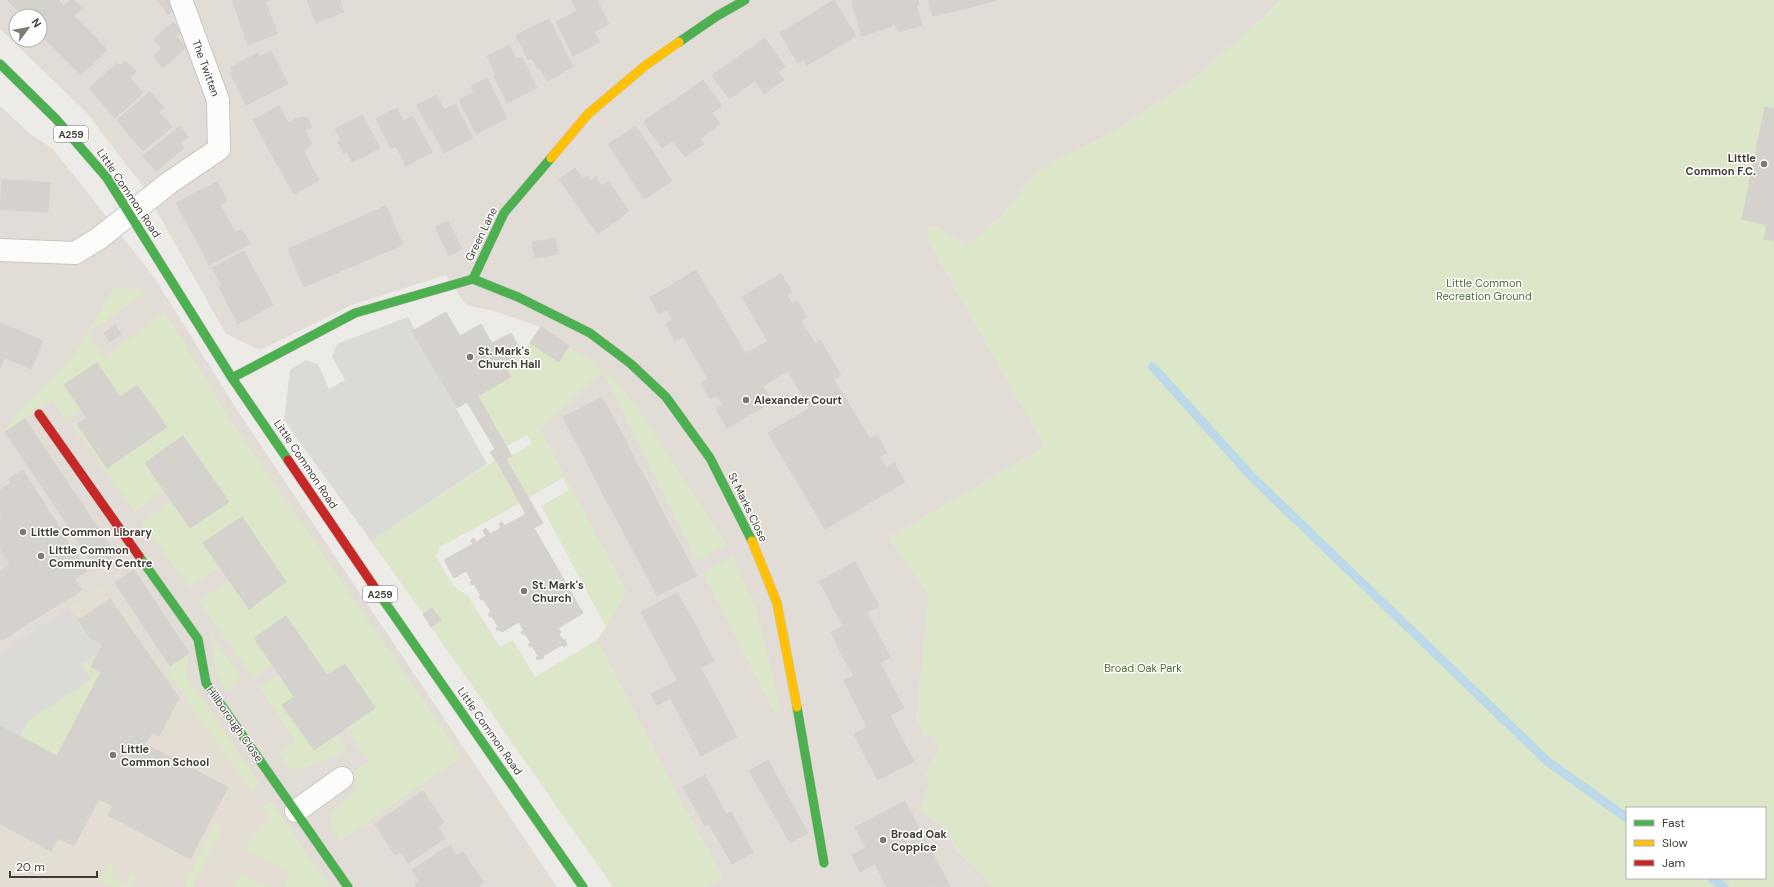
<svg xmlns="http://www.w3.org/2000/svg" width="1774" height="887" viewBox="0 0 1774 887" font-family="'DM Sans',sans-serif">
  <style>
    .residential { fill: #e1dcd5; fill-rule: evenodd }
    .education { fill: #e3ddd3 }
    .green { fill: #dce6c9; fill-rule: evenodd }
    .parking { fill: #dcdad7 }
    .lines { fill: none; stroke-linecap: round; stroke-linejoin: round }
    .stream { stroke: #bbd9e8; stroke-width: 9 }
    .building { fill: #d5d2ce; stroke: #d5d2cd }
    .street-casing { stroke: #c9c7c3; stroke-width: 24 }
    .fast-casing { stroke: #ccc7be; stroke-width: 10 }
    .slow-casing { stroke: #ccc7be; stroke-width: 10 }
    .jam-casing { stroke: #ccc7be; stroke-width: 10 }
    .street { stroke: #fcfcfb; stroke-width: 22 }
    .fast { stroke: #4caf50; stroke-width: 9 }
    .slow { stroke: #ffc107; stroke-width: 9 }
    .jam { stroke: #c62828; stroke-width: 9 }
    .poi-dot { fill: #7e7973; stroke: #fff; stroke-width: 1.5 }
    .labels { text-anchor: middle; stroke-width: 3; stroke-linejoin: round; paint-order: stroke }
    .shield { fill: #fff; stroke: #7b7672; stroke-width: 1 }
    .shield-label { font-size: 10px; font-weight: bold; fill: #423c35 }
    .street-label { font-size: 11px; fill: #423c35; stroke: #fff }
    .poi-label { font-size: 11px; font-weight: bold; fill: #423c35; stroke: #fff; text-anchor: start }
    .park-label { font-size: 11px; fill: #4a6d2e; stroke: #fff }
  </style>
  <rect width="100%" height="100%" fill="#edebe7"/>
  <g class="residential">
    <path d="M0,0h1281l-19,19 -67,59 -66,44 -31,18 -31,14 -30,19 -38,45 -21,19 -12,8 -29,-18h-7l-2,13 117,207 -156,91 40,56 -13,126 8,14 4,-3 11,17 -13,26 4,7 -10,30 26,17 8,19 39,40h-287l17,-9 -43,-78 -83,-160 9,-13 20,-36 -86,-161 62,-60 -61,-43 -44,-15 -31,-7 -20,-30 -92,29 -94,46 -34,-16 -84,-149 -56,-73 -86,-83zM16,16h24v24h-24z"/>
    <path d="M0,106l29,27 24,16 101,128 83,133 320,477h-557z"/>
  </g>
  <path class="education" d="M106,584l80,116 18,23 117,164h-321v-234z"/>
  <g class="green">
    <path d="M1281,0h493v887h-781l-39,-41 -8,-18 -26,-17 10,-30 -4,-7 13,-26 -11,-17 -5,3 -7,-14 13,-126 -40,-56 156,-91 -117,-207 2,-14 7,1 29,18 12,-8 21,-19 38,-45 30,-19 31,-14 31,-18 66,-44 67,-59zM1627,808h138v70h-138z"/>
    <path d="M113,288l34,3 -60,43 17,24 61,-46 63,104 234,341 -122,84 -8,-12 -2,-12 29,-32 -7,-12 16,-12 -23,-33 30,-20 -30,-44 -18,11 -41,-59 -32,22 18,26 -19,14 -54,-77 30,-21 20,28 37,-26 -44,-65 -39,26 16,24 -29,21 -49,-66 31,-21 18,27 38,-26 -45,-65 -38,26 19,27 -29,22 -62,-85 4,-3 31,44 58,-41 -28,-42 -18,12 -24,-34 -32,22 17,25 -15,10 -14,-20 -47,32 13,-20 55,-55z"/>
    <path d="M530,343l39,3 44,31 26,33 88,135 -30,16 -95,-191 -62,60 86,161 -20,36 -65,-121 28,-16 -6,-12 -35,20 -22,-39 26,-15 -5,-9 -20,11 -29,-50 33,-19 -8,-14 19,-11z"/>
    <path d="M495,460l25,43 -80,44 -4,9 17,30 15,10 32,51 13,-7 22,37 62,-37 83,160 43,78 -17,9h-93l-182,-260 10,-7 -9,-12 -9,6 -52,-73z"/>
    <path d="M733,557l24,54 24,99 -6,4 -72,-141z"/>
    <path d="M211,634l31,45 -16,12 -10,-16z"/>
    <path d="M98,653l-7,13 10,6 -44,84 -37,-19 8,-16 63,-42 -9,-15z"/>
    <path d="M189,653l-4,21 75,110 -9,6 -86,-120z"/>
    <path d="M279,674l15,23 -12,8 32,45 23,-16 10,14 -10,7 -37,15 -11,-2 -10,-14 16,-13 -36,-53z"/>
    <path d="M271,801l59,86h-45l-1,-1 5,-14 -43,-22 6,-14 20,-17 -9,-12z"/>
    <path d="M214,824l8,3 -29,60h-9z"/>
    <path d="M109,863l6,3 -5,11 15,8 6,-11 4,2 -5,11h-16l-14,-7z"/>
    <path d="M240,874l26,13h-33z"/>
  </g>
  <g class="parking">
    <path d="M408,317l7,13 -2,1 74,133 -116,77 -87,-121 6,-50 16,-10 12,4 11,25 16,-9 -13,-23 5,-13z"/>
    <path d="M0,548l10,16 -10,7z"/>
    <path d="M69,607l21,31 13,6 -5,9 -16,11 9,15 -63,42 -8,16 -20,-11v-73z"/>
  </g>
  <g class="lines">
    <g class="stream">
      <path d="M1153,367l98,109 296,285 80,57"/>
      <path d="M1712,878l12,9"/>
    </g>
  </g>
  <g class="building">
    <path d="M7,0h21l-11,10z"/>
    <path d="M28,0h32l-20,19v-3h-17l-6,-6z"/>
    <path d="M70,0h4l8,8 -34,34 -8,-8v-15l19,-18 5,5z"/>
    <path d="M157,0h17l3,7 -9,8z"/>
    <path d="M232,0h37l-4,2 3,6 -29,11z"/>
    <path d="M307,0h33l4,12 -28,11z"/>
    <path d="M574,0h23l12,24 -15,8 6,10 -27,14 -17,-34 21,-11 -5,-10z"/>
    <path d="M834,0l22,36 -28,17 -21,-36z"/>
    <path d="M851,0h34l8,26 -31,10z"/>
    <path d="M885,0h33l1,4 -3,1 6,20 -23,7 -9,-15z"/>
    <path d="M928,0h38l2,8 -35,8z"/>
    <path d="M966,0h31l-29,8z"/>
    <path d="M268,8l9,26 -29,11 -9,-26z"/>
    <path d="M74,16l15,15 -26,26 -15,-15z"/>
    <path d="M807,17l21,36 -21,12 -4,-6 -5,4 -18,-30z"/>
    <path d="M549,19l24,48 -26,14 -7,-13 -2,1 -6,-11 -4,2 -12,-25z"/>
    <path d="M173,22l9,9 -20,17 -8,-9z"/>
    <path d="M89,31l18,19 -26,25 -18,-18z"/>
    <path d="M176,36l10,11 -23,21 -10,-12z"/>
    <path d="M765,38l20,29 -7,5 6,8 -20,14 -25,-38z"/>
    <path d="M509,45l7,14 6,-2 15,31 -30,15 -13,-27 2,-1 -9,-19z"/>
    <path d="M271,51l9,17 -41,22 -9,-17 3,-2 -2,-4 26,-14 2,4z"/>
    <path d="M739,56l16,25 -26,18 -17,-24z"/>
    <path d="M126,61l10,11 -34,31 -13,-15 28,-25 3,3z"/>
    <path d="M280,68l8,16 -42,21 -7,-15z"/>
    <path d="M130,78l13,15 -28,25 -13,-15z"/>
    <path d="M487,78l20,40 -31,16 -17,-34 15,-8 -3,-6z"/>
    <path d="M703,80l19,26 -10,7 8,11 -20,15 -27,-38z"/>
    <path d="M150,92l14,16 -34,28 -13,-16z"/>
    <path d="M436,95l8,15 11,-6 18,34 -29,15 -13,-25 -2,1 -12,-24z"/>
    <path d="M673,101l31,43 -19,13 -12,-16 -11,7 -19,-26z"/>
    <path d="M279,106l9,17 12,-6 7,1 5,9 -44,21 -15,-28z"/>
    <path d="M1765,107l9,2v132l-10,-2 3,-14 -25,-6z"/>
    <path d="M397,108l6,13 10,-5 19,36 -26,14 -10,-20 -5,3 -15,-30z"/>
    <path d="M159,112l13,15 -29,24 -13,-15z"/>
    <path d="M362,115l18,33 -28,14 -5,-10 -3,2 -6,-12 3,-2 -6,-11z"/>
    <path d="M180,126l8,11 -8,6 4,5 -28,23 -13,-15z"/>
    <path d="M636,126l36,55 -28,18 -36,-55z"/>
    <path d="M305,130l7,14 -9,7 16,29 -25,14 -26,-46z"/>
    <path d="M575,168l8,11 5,-3 3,5 5,-4 6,9 6,-5 21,30 -31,23 -39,-55z"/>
    <path d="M2,180l24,1 -2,30 -24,-2z"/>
    <path d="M26,181l24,2 -2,29 -24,-1z"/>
    <path d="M217,182l10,19 -40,22 -11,-20z"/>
    <path d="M220,205l10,18 -33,18 -10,-18z"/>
    <path d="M386,206l17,39 -25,10 -17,-38z"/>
    <path d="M361,217l17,38 -25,11 -17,-38z"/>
    <path d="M448,221l14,28 -13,7 -14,-29z"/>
    <path d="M230,223l5,10 7,-4 8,15 -41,21 -12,-24z"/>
    <path d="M336,228l17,38 -24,10 -16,-38z"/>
    <path d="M313,238l16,38 -25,11 -16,-38z"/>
    <path d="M555,238l3,16 -23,4 -3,-16z"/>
    <path d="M244,251l29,54 -35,19 -19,-37 3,-1 -10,-18z"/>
    <path d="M696,270l50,84 22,-13 -26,-44 39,-23 11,18 -5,3 5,9 5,-3 10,16 -6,4 14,23 5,-4 21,35 -7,5 36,59 7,-4 10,18 -8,4 7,11 8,-5 11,19 -80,47 -57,-96 42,-25 -22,-37 -25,15 9,16 -45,26 -11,-19 7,-4 -6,-10 -7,4 -9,-16 7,-4 -25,-43 -8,5 -9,-17 7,-4 -6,-10 -8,4 -9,-16z"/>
    <path d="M446,312l14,24 21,-12 11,19 19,-10 11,19 -19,11 8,14 -54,31 -45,-77z"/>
    <path d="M0,323l20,8 -12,28 -4,-1 -4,11z"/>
    <path d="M115,325l6,9 -11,8 -6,-9z"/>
    <path d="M541,327l28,19 -10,16 -29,-19z"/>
    <path d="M20,331l23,10 -12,28 -23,-10z"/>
    <path d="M97,363l23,34 17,-12 30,42 -60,41 -30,-44 10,-6 -23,-33z"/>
    <path d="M478,396l27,48 -10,5 -28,-47z"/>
    <path d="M602,397l12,22 -39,21 -12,-23z"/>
    <path d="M25,419l91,136 -19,14 -92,-137z"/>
    <path d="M614,419l12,22 -39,21 -12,-22z"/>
    <path d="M183,436l46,66 -39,26 -45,-65z"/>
    <path d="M626,441l11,23 -39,21 -11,-23z"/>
    <path d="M505,444l7,12 -14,8 -8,-12z"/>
    <path d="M506,459l37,64 -9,5 -36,-64z"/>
    <path d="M637,464l13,22 -40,21 -12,-22z"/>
    <path d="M23,470l64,101 -13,8 8,11 -80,50 -2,-2v-67l10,-7 -10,-16v-29l2,-1 -2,-3v-25l11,-7 -2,-4z"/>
    <path d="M650,486l11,23 -39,20 -12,-22z"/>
    <path d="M661,509l12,22 -39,21 -12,-23z"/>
    <path d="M526,514l57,99 -26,16h2l2,3 -2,2 5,7 1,-2 2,6 -3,2 -2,-2 -19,11 1,2 -4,2 -1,-2 -2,2 -1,-3 2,-1 -6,-10 -2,1 -2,-3 3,-1 -6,-9 -2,1 -2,-3 3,-1 -5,-9 -17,10 -2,-2 -3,1 -1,-3 2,-1 -6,-11 -2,1 -2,-3 3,-2 -8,-13 -2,1 -2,-3 2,-1 -7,-12 -2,1 -2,-3 2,-1 -6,-10 -12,7 -10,-18 29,-16 -2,-4 3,-2 2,4 10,-6 -3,-6 3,-2 4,6 11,-6 -2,-4 3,-2 2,4z"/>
    <path d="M242,517l44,65 -37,27 -46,-66z"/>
    <path d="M673,531l12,23 -39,20 -12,-22z"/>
    <path d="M685,554l12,22 -40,20 -11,-22z"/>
    <path d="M855,562l12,22 -36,19 -12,-22z"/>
    <path d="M134,570l55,83 -19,13 -55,-83z"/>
    <path d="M867,584l12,22 -36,20 -12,-23z"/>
    <path d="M677,593l13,22 -37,20 -12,-23z"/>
    <path d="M110,599l69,99 -20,38 -7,-3 -7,11 -32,62 -14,-7 -25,47 -16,-8 -7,13 -51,-27v-98l57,30 44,-84 -10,-5 12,-23 -13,-6 -12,-18z"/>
    <path d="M432,608l9,12 -10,7 -8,-13z"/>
    <path d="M867,613l12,23 -37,19 -11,-23z"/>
    <path d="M690,615l12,23 -37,19 -12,-22z"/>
    <path d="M286,616l41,59 18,-11 30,44 -61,42 -32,-45 12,-8 -40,-59z"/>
    <path d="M879,636l11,21 -36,19 -12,-21z"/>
    <path d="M702,638l12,23 -37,19 -12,-23z"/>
    <path d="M880,662l12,24 -36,19 -12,-24z"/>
    <path d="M701,668l12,23 -36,19 -7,-12 -13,7 -6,-11z"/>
    <path d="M892,686l12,22 -37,19 -11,-22z"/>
    <path d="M713,691l12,23 -36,19 -12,-23z"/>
    <path d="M725,714l12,23 -36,19 -12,-23z"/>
    <path d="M890,715l12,24 -36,19 -12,-24z"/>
    <path d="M902,739l12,22 -36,19 -12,-22z"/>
    <path d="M145,744l83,43 -38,72 -82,-44z"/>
    <path d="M768,760l40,73 -18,10 -41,-72z"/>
    <path d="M705,775l21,39 5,-2 22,40 -21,12 -23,-40 -4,2 -22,-39z"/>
    <path d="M423,791l21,31 -6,5 7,11 -37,25 -8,-11 -5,3 -20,-31z"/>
    <path d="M905,801l14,27 -16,8 4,8 16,-9 13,25 -50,26 -11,-22 -15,8 -8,-17 14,-7 -11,-21z"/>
    <path d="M450,845l7,11 6,-4 21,31 -6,4h-61l-2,-3 4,-3 -7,-11z"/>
    <path d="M936,860l14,26 -63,1 -1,-1z"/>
  </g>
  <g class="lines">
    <g class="street-casing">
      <g id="street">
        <path d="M0,250l75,3 23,-14 71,-56 50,-34 -1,-49 -37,-100"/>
        <path d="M296,811l46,-33"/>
      </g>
    </g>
    <g class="fast-casing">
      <g id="fast">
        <path d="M679,42l38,-26 28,-16"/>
        <path d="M0,64l56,55 51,59 125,200 56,82"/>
        <path d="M473,279l45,18 72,36 41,31 35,33 44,61 42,83"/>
        <path d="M232,378l123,-65 118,-34 31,-66 47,-55"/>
        <path d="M139,556l59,83 8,44 142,204"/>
        <path d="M375,588l208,299"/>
        <path d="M797,707l27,156"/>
      </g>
    </g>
    <g class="slow-casing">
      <g id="slow">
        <path d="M551,158l37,-44 58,-49 33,-23"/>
        <path d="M752,541l25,62 20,104"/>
      </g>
    </g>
    <g class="jam-casing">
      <g id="jam">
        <path d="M39,414l100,142"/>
        <path d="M288,460l87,128"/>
      </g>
    </g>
    <use href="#street" class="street"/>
    <use href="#fast" class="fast"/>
    <use href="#slow" class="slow"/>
    <use href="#jam" class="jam"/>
  </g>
  <g class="poi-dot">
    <circle cx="1764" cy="164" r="4"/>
    <circle cx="470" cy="357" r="4"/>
    <circle cx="746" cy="400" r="4"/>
    <circle cx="23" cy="532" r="4"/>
    <circle cx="41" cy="556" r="4"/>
    <circle cx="524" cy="591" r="4"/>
    <circle cx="113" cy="755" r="4"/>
    <circle cx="883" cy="840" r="4"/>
  </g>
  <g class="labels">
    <g class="shield">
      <rect x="54" y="126" width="34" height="16" rx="3"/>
      <rect x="363" y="586" width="34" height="16" rx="3"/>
    </g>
    <g class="shield-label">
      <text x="71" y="138">A259</text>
      <text x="380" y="598">A259</text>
    </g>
    <g class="street-label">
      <text transform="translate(206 68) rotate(70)" y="4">The Twitten</text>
      <text transform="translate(129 193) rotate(56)" y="4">Little Common Road</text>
      <text transform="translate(481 234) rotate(-64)" y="4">Green Lane</text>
      <text transform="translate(306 464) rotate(56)" y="4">Little Common Road</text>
      <text transform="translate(748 507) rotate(64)" y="4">St Marks Close</text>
      <text transform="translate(235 724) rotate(55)" y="4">Hillborough Close</text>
      <text transform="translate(490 731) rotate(55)" y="4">Little Common Road</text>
    </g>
    <g class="poi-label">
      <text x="1756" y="162" text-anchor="end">Little<tspan x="1756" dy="13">Common F.C.</tspan></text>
      <text x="478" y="355">St. Mark's<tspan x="478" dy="13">Church Hall</tspan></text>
      <text x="754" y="404">Alexander Court</text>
      <text x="31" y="536">Little Common Library</text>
      <text x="49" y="554">Little Common<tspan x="49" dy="13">Community Centre</tspan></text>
      <text x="532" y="589">St. Mark's<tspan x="532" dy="13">Church</tspan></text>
      <text x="121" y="753">Little<tspan x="121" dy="13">Common School</tspan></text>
      <text x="891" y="838">Broad Oak<tspan x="891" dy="13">Coppice</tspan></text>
    </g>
    <g class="park-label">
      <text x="1484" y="287">Little Common<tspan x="1484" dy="13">Recreation Ground</tspan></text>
      <text x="1143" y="672">Broad Oak Park</text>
    </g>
  </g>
  <rect x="1626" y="807" width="140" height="72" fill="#ffffff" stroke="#b3b1ae"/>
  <rect x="1634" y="820" width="20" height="6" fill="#4caf50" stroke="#b3b1ae"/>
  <text x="1662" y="827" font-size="12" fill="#423c35">Fast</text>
  <rect x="1634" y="840" width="20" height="6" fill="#ffc107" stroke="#b3b1ae"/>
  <text x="1662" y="847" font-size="12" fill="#423c35">Slow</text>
  <rect x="1634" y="860" width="20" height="6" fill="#c62828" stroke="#b3b1ae"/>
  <text x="1662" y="867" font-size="12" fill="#423c35">Jam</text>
  <g transform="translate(28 28) rotate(58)"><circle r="19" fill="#ffffff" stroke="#b3b1ae"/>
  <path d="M0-3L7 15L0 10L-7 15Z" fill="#7e7973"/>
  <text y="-6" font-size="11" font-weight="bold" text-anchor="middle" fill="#423c35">N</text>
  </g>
  <path d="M10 871v6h87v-6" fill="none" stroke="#423c35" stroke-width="2"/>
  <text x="16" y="871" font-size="12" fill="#423c35" stroke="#ffffff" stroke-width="3" paint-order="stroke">20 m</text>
</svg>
